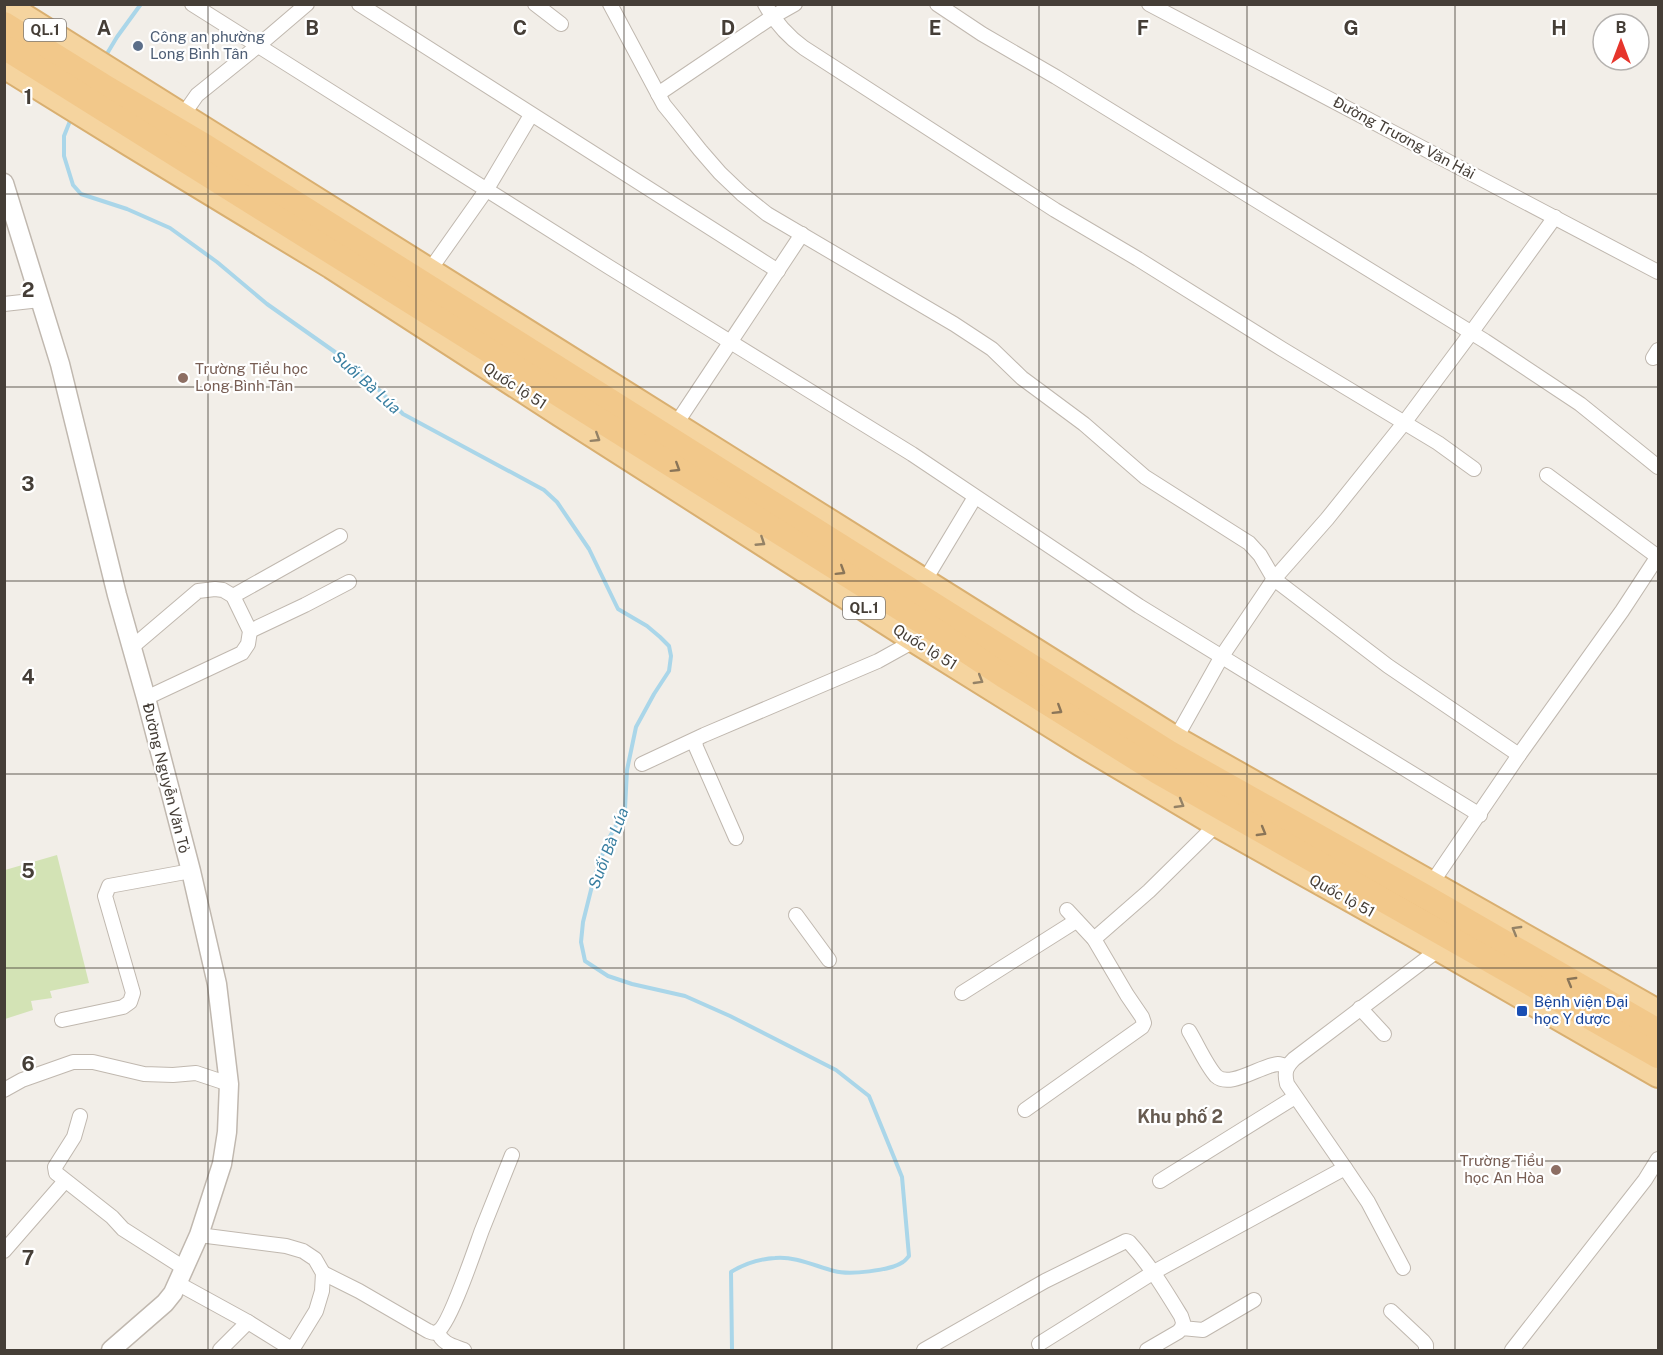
<svg xmlns="http://www.w3.org/2000/svg" width="1663" height="1355" viewBox="0 0 1663 1355" font-family="'Public Sans',sans-serif">
  <style>
    .green { fill: #d3e3b5 }
    .lines { fill: none; stroke-linecap: round; stroke-linejoin: round }
    .stream { stroke: #aad6e9; stroke-width: 4 }
    .minor-casing { stroke: #c0b8af; stroke-width: 16 }
    .tertiary-casing { stroke: #c0b8af; stroke-width: 21 }
    .primary-casing { stroke: #d9af70; stroke-width: 26 }
    .trunk-casing { stroke: #cf8f46; stroke-width: 27 }
    .minor { stroke: #fff; stroke-width: 14 }
    .tertiary { stroke: #fff; stroke-width: 18 }
    .primary { stroke: #f5d49f; stroke-width: 22 }
    .trunk { stroke: #f2c88a; stroke-width: 24 }
    .oneway { stroke: #948266 }
    .oneway2 { stroke: #8a7558 }
    .grid { fill: none; stroke: #453e37; stroke-width: 1.5; stroke-opacity: 0.55 }
    .service-dot { fill: #5c6f8a; stroke: #fff; stroke-width: 2 }
    .education-dot { fill: #8d6e63; stroke: #fff; stroke-width: 2 }
    .transit-dot { fill: #1a4fb4; stroke: #fff; stroke-width: 2 }
    .labels { text-anchor: middle; stroke-width: 4.5; stroke-linejoin: round; paint-order: stroke }
    .shield { fill: #fff; stroke: #7d7873; stroke-width: 1.5 }
    .shield-label { font-size: 14px; font-weight: bold; fill: #453e37 }
    .service-label { font-size: 15px; fill: #4e5e75; stroke: #fff; text-anchor: start }
    .street-label { font-size: 15px; fill: #453e37; stroke: #fff }
    .education-label { font-size: 15px; fill: #785e54; stroke: #fff; text-anchor: start }
    .transit-label { font-size: 15px; fill: #164399; stroke: #fff; text-anchor: start }
    .water-label { font-size: 16px; font-style: italic; fill: #387ea0; stroke: #fff }
    .quarter-label { font-size: 18px; font-weight: bold; fill: #675b50; stroke: #fff }
    .grid-label { font-size: 20px; text-anchor: middle; font-weight: bold; fill: #453e37; stroke: #fff; stroke-width: 4.5; stroke-linejoin: round; paint-order: stroke }
  </style>
  <rect width="100%" height="100%" fill="#f2eee8"/>
  <path class="green" d="M57,855l32,128 -39,8 2,7 -21,3 2,9 -28,9v-149z"/>
  <g class="lines">
    <g class="stream">
      <path d="M105,57l12,-20 24,-33"/>
      <path d="M72,116l-8,20v20l9,29 8,9 46,15 43,19 47,34 50,42 68,48 38,32 30,30 141,76 13,12 32,47 29,60 29,17 13,11 9,9 2,10 -2,15 -15,23 -18,33 -9,43 -2,39 -18,33 -13,36 -11,44 -2,20 4,19 23,15 24,8 53,12 45,20 106,54 33,26 33,81 7,79c-2,2 -4,5 -6,6 -13,9 -54,13 -69,9 -19,-5 -39,-15 -59,-13 -16,1 -31,6 -44,14l1,78"/>
    </g>
    <g class="minor-casing">
      <g id="minor">
        <path d="M192,4l417,263 303,187 227,152 341,209"/>
        <path d="M359,4l419,267"/>
        <path d="M535,4l26,20"/>
        <path d="M610,4l54,101 9,11 27,34 20,23 22,21 25,20 187,110 38,25 30,29 62,46 61,53 104,66 11,12 14,24 114,87 131,89"/>
        <path d="M765,4c10,18 22,32 39,44l251,162 83,49 144,90 156,94 36,26"/>
        <path d="M937,4l45,30 74,43 429,264 95,63 78,63"/>
        <path d="M1149,4l509,268"/>
        <path d="M658,94l114,-77 23,-13"/>
        <path d="M183,115l14,-20 62,-50 48,-41"/>
        <path d="M427,274l60,-85 44,-74"/>
        <path d="M4,304l36,-4"/>
        <path d="M1653,358l5,-8"/>
        <path d="M672,430l130,-196"/>
        <path d="M1547,475l111,82"/>
        <path d="M922,585l53,-88"/>
        <path d="M233,596l107,-60"/>
        <path d="M250,631l55,-26 44,-23"/>
        <path d="M131,648l67,-57 17,-2 8,1 10,6 17,35 -2,13 -6,9 -96,45"/>
        <path d="M1176,738l46,-82 52,-77 53,-60 77,-96 67,-90 84,-116"/>
        <path d="M695,740l1,7 40,91"/>
        <path d="M642,764l62,-29 174,-74 36,-20 3,-5"/>
        <path d="M1429,887l90,-132 103,-144 36,-55"/>
        <path d="M796,915l33,45"/>
        <path d="M1094,939l55,-48 67,-66"/>
        <path d="M962,993l114,-72"/>
        <path d="M1360,1008l24,26"/>
        <path d="M62,1020l61,-13 7,-5 3,-9 -28,-97 4,-10 82,-15"/>
        <path d="M1189,1031c8,13 17,34 27,45 14,13 45,-11 62,-12 2,0 7,2 9,2"/>
        <path d="M4,1090l18,-10 51,-18h20l51,12 29,1 23,-2 33,11"/>
        <path d="M1025,1110l117,-83 2,-4 -2,-6 -15,-22 -33,-56 -27,-29"/>
        <path d="M80,1116l-6,21 -19,30 1,6 56,44 11,12 61,39"/>
        <path d="M1345,1168l23,34 35,66"/>
        <path d="M1160,1181l135,-84"/>
        <path d="M199,1235l87,11 17,5 12,8 8,14 -1,18 -6,20 -24,39"/>
        <path d="M4,1251l61,-70"/>
        <path d="M323,1273l36,18 69,40c3,1 6,3 9,1 12,-5 39,-86 45,-102 10,-25 20,-50 30,-75"/>
        <path d="M177,1283l71,39 45,28"/>
        <path d="M1391,1311l32,30 3,4v5"/>
        <path d="M438,1332c4,12 16,14 26,18"/>
        <path d="M1039,1344l115,-72 191,-104 -58,-84c-3,-12 -1,-17 7,-25l148,-112"/>
        <path d="M220,1350l28,-28"/>
        <path d="M924,1350l121,-69 81,-40 3,1c21,23 36,48 52,74l2,6 -1,6"/>
        <path d="M1147,1350l31,-18 4,-4 21,2 51,-30"/>
        <path d="M1512,1350l133,-170 13,-21"/>
      </g>
    </g>
    <g class="tertiary-casing">
      <path id="tertiary" d="M4,183l56,181 57,231 29,103 45,173 26,113 12,100 -2,48 -5,32 -23,71 -26,58 -8,10 -54,47"/>
    </g>
    <g class="primary-casing">
      <g id="primary">
        <path d="M6,4l1170,734 482,273"/>
        <path d="M4,67l126,78 201,122 229,148 354,226 167,104 135,80 223,125 219,126"/>
      </g>
    </g>
    <g class="trunk-casing">
      <g id="trunk">
        <path d="M4,24l98,61 98,58 968,609 256,144 234,135"/>
        <path d="M4,47l923,578 77,51 154,96 500,284"/>
      </g>
    </g>
    <use href="#minor" class="minor"/>
    <use href="#tertiary" class="tertiary"/>
    <use href="#primary" class="primary"/>
    <use href="#trunk" class="trunk"/>
  </g>
  <defs><path id="oneway-chevron" d="M-2-3.5L2.5 0L-2 3.5" fill="none" stroke-width="1.6" stroke-linecap="round" stroke-linejoin="round" transform="scale(1.5)"/></defs>
  <g class="oneway">
    <use href="#oneway-chevron" transform="translate(596 438) rotate(32)"/>
    <use href="#oneway-chevron" transform="translate(761 542) rotate(33)"/>
    <use href="#oneway-chevron" transform="translate(979 680) rotate(31)"/>
    <use href="#oneway-chevron" transform="translate(1180 804) rotate(30)"/>
    <use href="#oneway-chevron" transform="translate(1516 930) rotate(-150)"/>
  </g>
  <g class="oneway2">
    <use href="#oneway-chevron" transform="translate(676 468) rotate(32)"/>
    <use href="#oneway-chevron" transform="translate(841 571) rotate(32)"/>
    <use href="#oneway-chevron" transform="translate(1058 710) rotate(32)"/>
    <use href="#oneway-chevron" transform="translate(1262 832) rotate(30)"/>
    <use href="#oneway-chevron" transform="translate(1571 981) rotate(-150)"/>
  </g>
  <path class="grid" d="M208,4v1346M416,4v1346M624,4v1346M832,4v1346M1039,4v1346M1247,4v1346M1455,4v1346M4,194h1654M4,387h1654M4,581h1654M4,774h1654M4,968h1654M4,1161h1654"/>
  <circle class="service-dot" cx="138" cy="46" r="6"/>
  <g class="education-dot">
    <circle cx="183" cy="378" r="6"/>
    <circle cx="1556" cy="1170" r="6"/>
  </g>
  <rect class="transit-dot" x="1516" y="1005" width="12" height="12" rx="3"/>
  <g class="labels">
    <g class="shield">
      <rect x="24" y="19" width="42" height="22" rx="4.5"/>
      <rect x="843" y="597" width="42" height="22" rx="4.5"/>
    </g>
    <g class="shield-label">
      <text x="45" y="35">QL.1</text>
      <text x="864" y="613">QL.1</text>
    </g>
    <g class="service-label">
      <text x="150" y="42">Công an phường<tspan x="150" dy="17">Long Bình Tân</tspan></text>
    </g>
    <g class="street-label">
      <text transform="translate(1404 138) rotate(28)" y="5">Đường Trương Văn Hải</text>
      <text transform="translate(515 386) rotate(33)" y="5">Quốc lộ 51</text>
      <text transform="translate(925 647) rotate(32)" y="5">Quốc lộ 51</text>
      <text transform="translate(166 778) rotate(76)" y="5">Đường Nguyễn Văn Tỏ</text>
      <text transform="translate(1342 896) rotate(29)" y="5">Quốc lộ 51</text>
    </g>
    <g class="education-label">
      <text x="195" y="374">Trường Tiểu học<tspan x="195" dy="17">Long Bình Tân</tspan></text>
      <text x="1544" y="1166" text-anchor="end">Trường Tiểu<tspan x="1544" dy="17">học An Hòa</tspan></text>
    </g>
    <g class="transit-label">
      <text x="1534" y="1007">Bệnh viện Đại<tspan x="1534" dy="17">học Y dược</tspan></text>
    </g>
    <g class="water-label">
      <text transform="translate(367 382) rotate(42)" y="6">Suối Bà Lúa</text>
      <text transform="translate(608 848) rotate(-69)" y="6">Suối Bà Lúa</text>
    </g>
    <g class="quarter-label">
      <text x="1180" y="1123">Khu phố 2</text>
    </g>
  </g>
  <g class="grid-label">
    <text x="104" y="35">A</text>
    <text x="312" y="35">B</text>
    <text x="520" y="35">C</text>
    <text x="728" y="35">D</text>
    <text x="935" y="35">E</text>
    <text x="1143" y="35">F</text>
    <text x="1351" y="35">G</text>
    <text x="1559" y="35">H</text>
    <text x="28" y="104">1</text>
    <text x="28" y="297">2</text>
    <text x="28" y="491">3</text>
    <text x="28" y="684">4</text>
    <text x="28" y="878">5</text>
    <text x="28" y="1071">6</text>
    <text x="28" y="1265">7</text>
  </g>
  <rect width="1663" height="1355" fill="none" stroke="#453e37" stroke-width="12"/>
  <g transform="translate(1621 42)"><circle r="28" fill="#ffffff" stroke="#b5b2af" stroke-width="1.5"/>
  <path d="M0-4.5L10 22L0 15L-10 22Z" fill="#e6352c"/>
  <text y="-9" font-size="16" font-weight="bold" text-anchor="middle" fill="#453e37">B</text>
  </g>
</svg>
